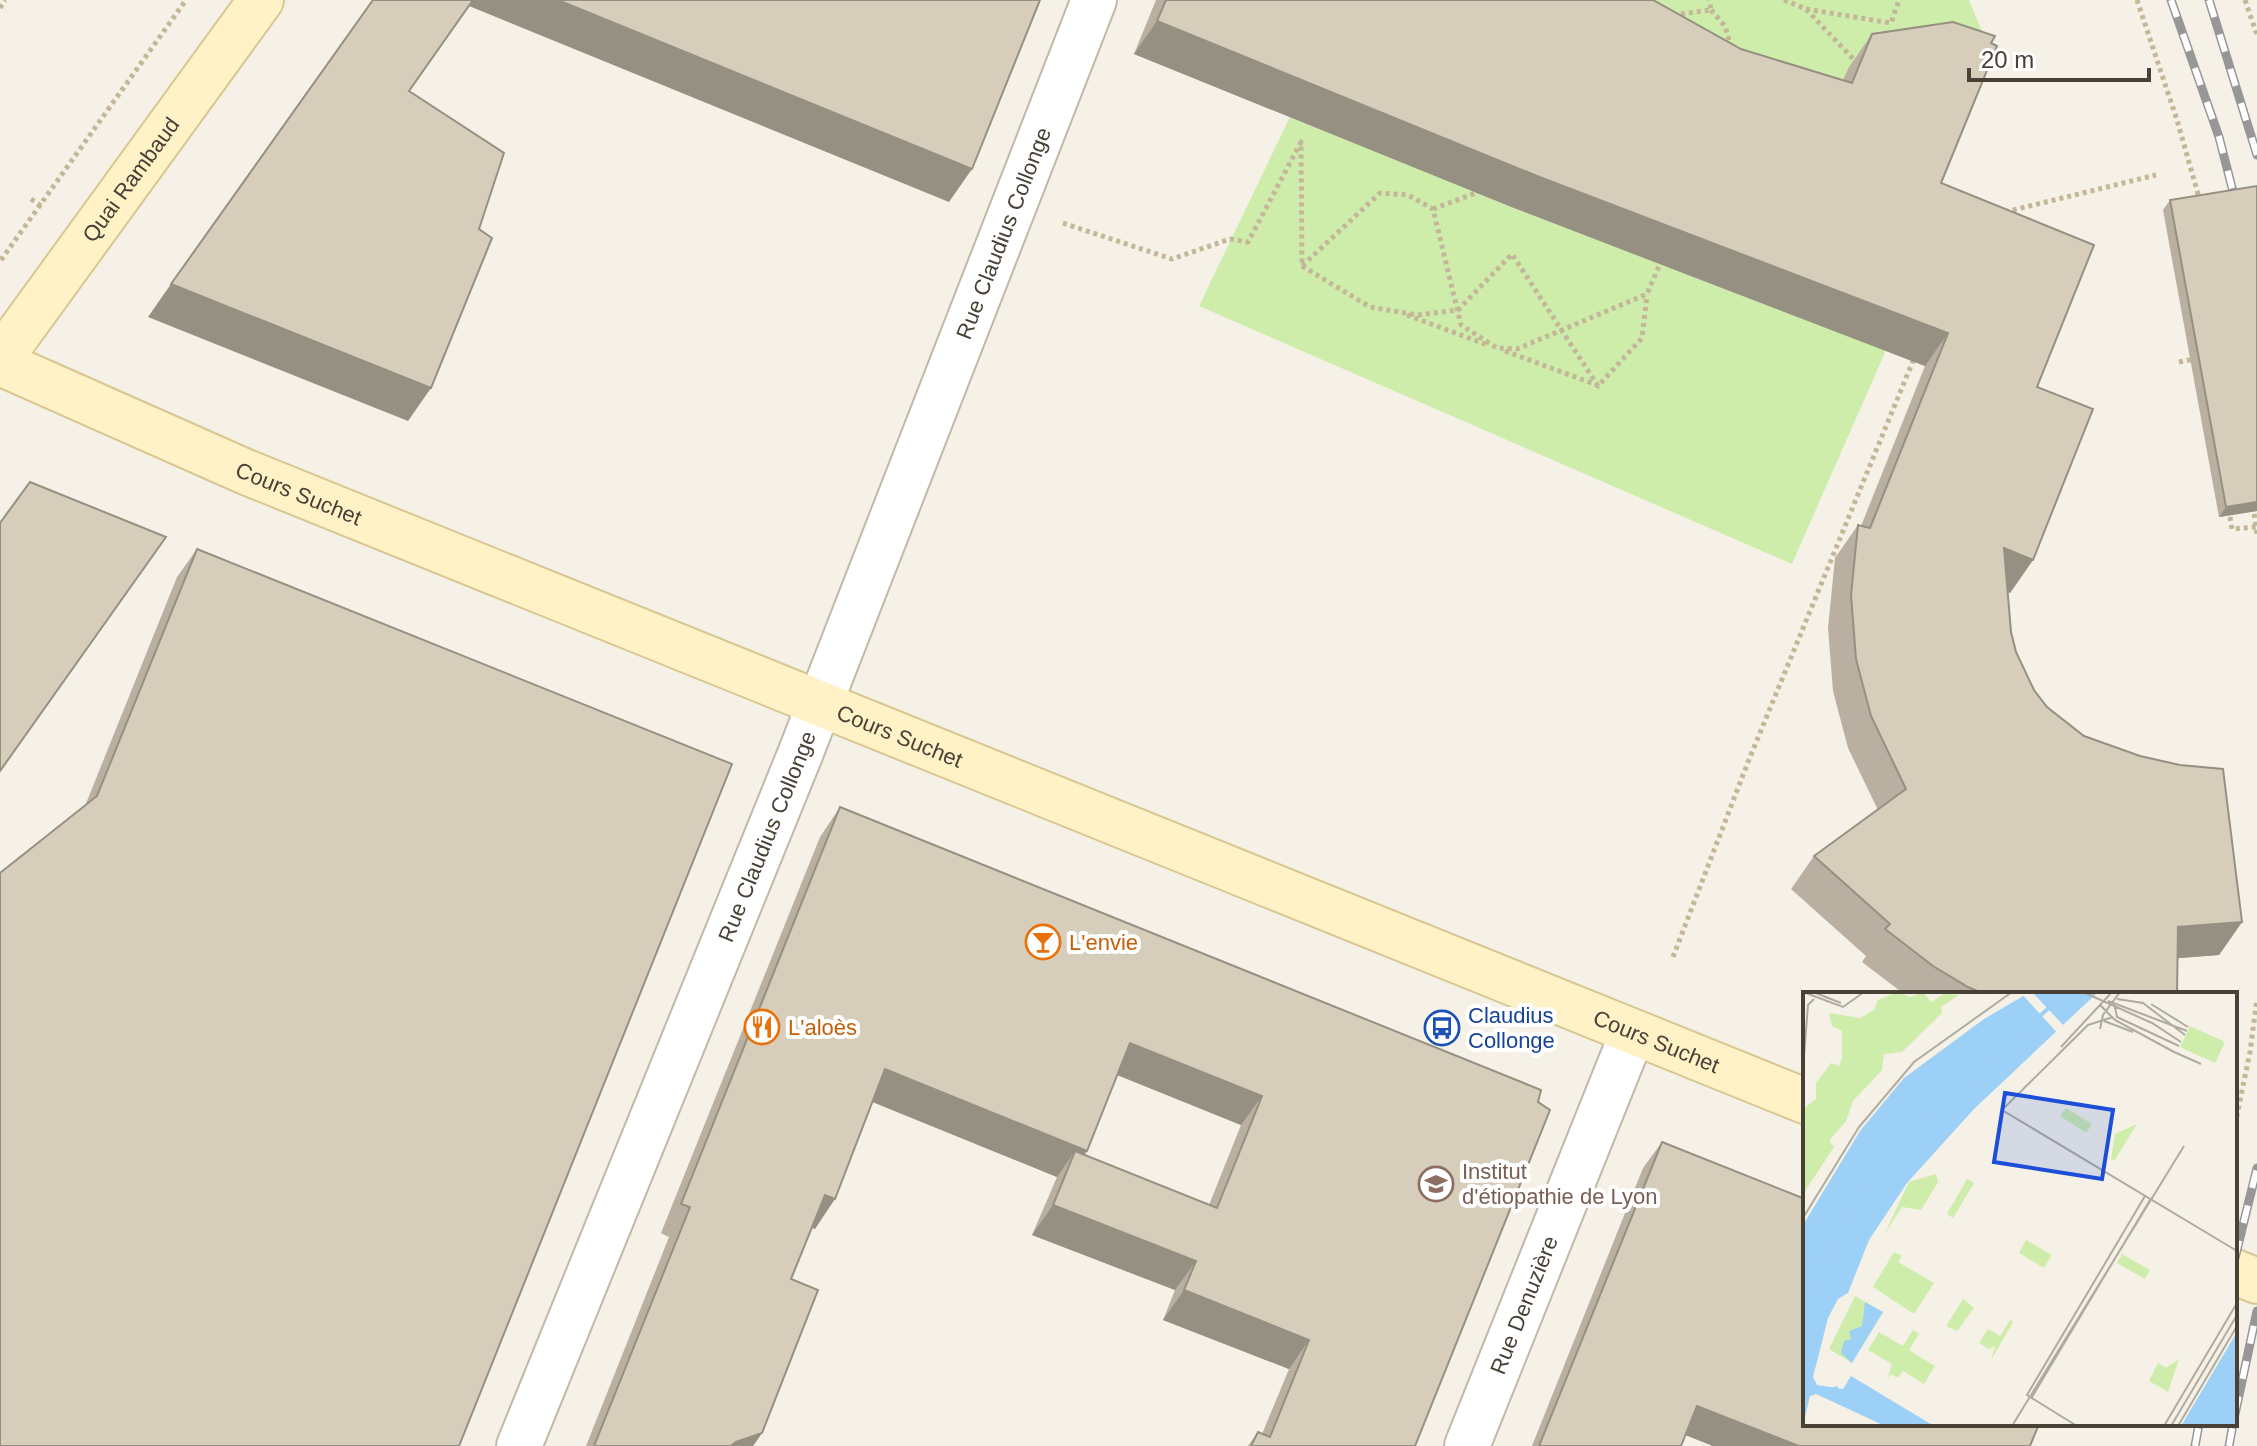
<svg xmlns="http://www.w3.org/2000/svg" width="2257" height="1446" viewBox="0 0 2257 1446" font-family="Arial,sans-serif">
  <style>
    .green { fill: #ceedab }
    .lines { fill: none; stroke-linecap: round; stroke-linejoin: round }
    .street-casing { stroke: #c1b9a8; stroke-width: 48 }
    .secondary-casing { stroke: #d8c792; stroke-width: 48 }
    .path { stroke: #c4b698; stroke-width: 5; stroke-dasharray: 4 4; stroke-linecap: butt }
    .street { stroke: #fff; stroke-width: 44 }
    .secondary { stroke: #fff2c6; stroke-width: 44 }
    .rail-casing { stroke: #979797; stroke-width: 9 }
    .rail { stroke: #fff; stroke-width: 6; stroke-dasharray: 18; stroke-linecap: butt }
    .wall { fill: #b9b0a1; fill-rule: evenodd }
    .shaded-wall { fill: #969083 }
    .building { fill: #d7cdbb; stroke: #969083; stroke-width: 2 }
    .labels { text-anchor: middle; stroke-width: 8; stroke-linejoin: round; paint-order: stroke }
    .street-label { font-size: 22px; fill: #484135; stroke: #fff }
    .food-label { font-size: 22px; fill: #c56008; stroke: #fff; text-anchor: start }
    .transit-label { font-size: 22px; fill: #164399; stroke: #fff; text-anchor: start }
    .education-label { font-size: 22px; fill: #785e54; stroke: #fff; text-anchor: start }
    .inset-river { fill: none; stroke: #9dd0f7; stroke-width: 4 }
    .inset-road { fill: none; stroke: #b0ab9f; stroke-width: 2 }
    .view { fill: #1d4ed8; fill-opacity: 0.15; stroke: #1d4ed8; stroke-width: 4 }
    .inset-edge { fill: none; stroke: #484135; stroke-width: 4 }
  </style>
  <rect width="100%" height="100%" fill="#f5f1e6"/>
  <g class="green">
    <path d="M1431,0h538l24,58 -19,21 -145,36z"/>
    <path d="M1290,117l224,91 372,142 -94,214 -593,-258z"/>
  </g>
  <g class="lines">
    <g class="street-casing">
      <g id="street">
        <path id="s1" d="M519,1446l280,-689 295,-757"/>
        <path id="s2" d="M1467,1446l166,-414"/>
      </g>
    </g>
    <g class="secondary-casing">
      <g id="secondary">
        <path id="s3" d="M0,359l261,-359"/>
        <path id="s4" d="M0,363l246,109 1559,629"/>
        <path d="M2235,1272l22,9"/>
      </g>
    </g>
    <g class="path">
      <path d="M1784,0l22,9 52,55"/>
      <path d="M2137,0l40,120 23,81"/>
      <path d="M2245,0l12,35"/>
      <path d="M0,8l5,-8"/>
      <path d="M1806,9l85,14 8,-23"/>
      <path d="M1711,10l14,16 6,21"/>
      <path d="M1673,15l38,-5 -2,-10"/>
      <path d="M31,199l10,7"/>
      <path d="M1433,209l48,-18"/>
      <path d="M2005,212l151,-37"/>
      <path d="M1063,223l109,36 58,-20 18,3 53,-100 1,124 78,-73 28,2 25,14 28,116 36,23 20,1 130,-55 13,-30"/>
      <path d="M1,260l185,-260"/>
      <path d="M1302,266l68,41 47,8 41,-5 54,-56 86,132 44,-48 5,-43"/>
      <path d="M1407,315l81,30"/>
      <path d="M1505,351l92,34"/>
      <path d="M2179,362l15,-3"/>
      <path d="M2253,506l4,28"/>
      <path d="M2230,517l2,12 24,-2"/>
      <path d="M1673,957l75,-195 167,-406"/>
      <path d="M2235,1125l15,-73 7,-53"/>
    </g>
    <use href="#street" class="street"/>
    <use href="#secondary" class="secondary"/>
    <g class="rail-casing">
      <g id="rail">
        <path d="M2171,0l48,137 19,74"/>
        <path d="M2209,0l48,155"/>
        <path d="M2235,1258l22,-90"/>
        <path d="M2235,1414l22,-103"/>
        <path d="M2195,1446l4,-22"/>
        <path d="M2229,1446l4,-22"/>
      </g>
    </g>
    <use href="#rail" class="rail"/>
  </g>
  <g class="wall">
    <path d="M1156,0h497l88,49 102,31 6,-13 23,-33 119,9 -50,140 96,204 -4,173 -23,33 -2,-1 3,40 5,20 18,38 13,17 195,215 -23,33 -41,3 -1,36h-273l-42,-32 4,-6 -75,-67 23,-33 64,-46 -30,-62 -15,-57 -5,-63 7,-70 23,-33 3,1 64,-160 -411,-158 -380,-154z"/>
    <path d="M2170,200l87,311 -38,6 -56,-307z"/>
    <path d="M197,549l262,897 -374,-640 92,-229z"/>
    <path d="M840,807l701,283 -126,356h-167l10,-14 4,2 27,-65 -126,-49 12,-30 -143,-55 25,-58 -184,-75 -58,127 -3,-2 -21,52 -29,154 -9,13h-167l83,-209 -8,-4 159,-396zM1117,1075l124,50 -32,80 -125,-50z"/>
    <path d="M1662,1142l368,304h-317l-28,-11 -4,11h-149l111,-278z"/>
  </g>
  <g class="shaded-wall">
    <path d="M473,0h85l414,169 -23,33 -480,-196z"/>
    <path d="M1157,21l791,312 -23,33 -411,-158 -380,-154z"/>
    <path d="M171,284l260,104 -23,33 -260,-104z"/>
    <path d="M2257,502v9l-38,6 7,-10z"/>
    <path d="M2004,548l29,12 -23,33 -29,-12z"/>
    <path d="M2242,922l-23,33 -64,5 23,-33z"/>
    <path d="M1130,1043l132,53 -21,29 -131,-53z"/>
    <path d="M885,1069l202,82 -21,29 9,-29 -18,26 -192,-78z"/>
    <path d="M825,1195l10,4 -20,30 -11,-5z"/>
    <path d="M1053,1205l143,56 -21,29 -143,-55z"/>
    <path d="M1184,1290l125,50 -20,29 -126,-49z"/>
    <path d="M1697,1406l102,40h-86l-35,-14z"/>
    <path d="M762,1433l-9,13h-22l5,-4z"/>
  </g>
  <g class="building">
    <path d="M373,0h100l-64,91 95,62 -25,76 13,9 -61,150 -260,-104z"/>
    <path d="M558,0h482l-68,169z"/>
    <path d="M1166,0h487l88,49 111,34 20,-49 81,-12 42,14 -4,7 6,3 -56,137 153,62 -57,142 56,22 -60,151 -29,-12 7,84 5,20 18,38 13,17 37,29 56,20 40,9 43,4 19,153 -64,5 -1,67h-193l-16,-7 -35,-21 -48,-37 5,-5 -76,-68 92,-67 -35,-73 -15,-57 -5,-64 7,-70 12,3 78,-195 -411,-157 -380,-155z"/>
    <path d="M2257,186v316l-31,5 -56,-307z"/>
    <path d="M30,482l136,55 -166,234v-248z"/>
    <path d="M197,549l535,215 -273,682h-459v-573l97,-77z"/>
    <path d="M840,807l701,283 -3,12 12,8 -135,336h-164l7,-14 12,5 39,-97 -125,-50 12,-29 -143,-56 22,-54 142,57 45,-112 -132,-53 -43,108 -202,-82 -50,130 -10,-4 -34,84 27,11 -56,143 -26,9 -5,4h-137l96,-239 -9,-3z"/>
    <path d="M1662,1142l143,57v225h234l-9,22h-231l-102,-40 -16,40h-142z"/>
  </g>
  <defs>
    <g id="bar-ring" transform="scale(1.8)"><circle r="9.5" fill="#fff" stroke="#e8710a" stroke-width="1.5"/><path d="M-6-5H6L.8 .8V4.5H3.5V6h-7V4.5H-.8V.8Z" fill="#e8710a"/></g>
    <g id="restaurant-ring" transform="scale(1.8)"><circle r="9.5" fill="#fff" stroke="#e8710a" stroke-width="1.5"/><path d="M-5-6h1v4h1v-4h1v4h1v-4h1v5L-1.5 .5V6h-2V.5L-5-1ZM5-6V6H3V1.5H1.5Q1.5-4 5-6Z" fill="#e8710a"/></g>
    <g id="bus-ring" transform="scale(1.8)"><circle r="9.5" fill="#fff" stroke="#1a4fb4" stroke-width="1.5"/><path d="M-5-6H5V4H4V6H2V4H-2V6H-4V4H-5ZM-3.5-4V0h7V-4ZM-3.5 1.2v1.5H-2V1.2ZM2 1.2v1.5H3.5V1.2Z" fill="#1a4fb4"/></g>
    <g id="university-ring" transform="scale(1.8)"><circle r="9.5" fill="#fff" stroke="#8d6e63" stroke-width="1.5"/><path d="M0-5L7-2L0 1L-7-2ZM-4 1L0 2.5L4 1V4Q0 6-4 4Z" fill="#8d6e63"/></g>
  </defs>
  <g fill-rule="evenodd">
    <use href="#bar-ring" x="1043" y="942"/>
    <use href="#restaurant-ring" x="762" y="1027"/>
    <use href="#bus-ring" x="1442" y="1028"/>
    <use href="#university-ring" x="1436" y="1184"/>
  </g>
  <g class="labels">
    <g class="street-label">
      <text dy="8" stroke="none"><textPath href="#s3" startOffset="222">Quai Rambaud</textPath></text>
      <text dy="8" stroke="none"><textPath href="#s1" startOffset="1306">Rue Claudius Collonge</textPath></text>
      <text dy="8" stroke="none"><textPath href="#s4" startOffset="326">Cours Suchet</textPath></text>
      <text dy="8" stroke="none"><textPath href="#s4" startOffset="974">Cours Suchet</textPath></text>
      <text dy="8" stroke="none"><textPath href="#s1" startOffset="658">Rue Claudius Collonge</textPath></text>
      <text dy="8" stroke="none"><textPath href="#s4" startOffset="1790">Cours Suchet</textPath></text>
      <text dy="8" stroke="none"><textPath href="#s2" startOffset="152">Rue Denuzière</textPath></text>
    </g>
    <g class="food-label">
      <text x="1069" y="950">L'envie</text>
      <text x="788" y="1035">L'aloès</text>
    </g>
    <g class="transit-label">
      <text x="1468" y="1023">Claudius<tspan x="1468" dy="25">Collonge</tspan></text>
    </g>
    <g class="education-label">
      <text x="1462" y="1179">Institut<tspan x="1462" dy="25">d'étiopathie de Lyon</tspan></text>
    </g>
  </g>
  <g transform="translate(1803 992)">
    <rect width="434" height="434" fill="#f5f1e6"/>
    <path d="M95,0l12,5 13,-5 8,10 13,-8 15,1 -18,12 1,6 -40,39 -18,2 -2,16 -29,31 -7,20 -17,20 5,6 -31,47v-85l13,-10v-16l15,-20 8,3 3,-8v-27l-10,-5 -3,-13 31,5 14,-8 4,-10zM387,34l35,16 -10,21 -35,-16zM263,116l26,16 -6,9 -26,-17zM334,132l-23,37 -3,-2 4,-25zM133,182l2,8 -17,28 -19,-3 -18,28 25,-53zM164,187l7,4 -21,35 -6,-4zM223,248l26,15 -8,13 -25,-15zM91,260l8,4 -4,6 36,21 -20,31 -41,-27zM319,262l28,16 -5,9 -28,-16zM52,304l28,16 -31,51 -23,-14zM160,307l11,9 -17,23 -11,-5zM207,328l3,2 -22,38 4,-14 -6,3 -10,-6 9,-14 12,7zM110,338l6,4 -10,16 26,16 -11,18 -21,-13 -5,7 -7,-4 -4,5 5,-15 -24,-14 11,-18 24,14zM376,367l-11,33 -19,-11 9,-18 8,5z" fill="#ceedab"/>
    <path d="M227,0h68l-124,117 -67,74 -38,57 -21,53 -10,6 -10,19 -15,59 4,8 26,4 8,-13 83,50h-49l-69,-32 -6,2 -7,30v-201l57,-94 44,-53 80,-59zM62,310l18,10 -31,51 -11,-10 3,-12 7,-2 -2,-8 13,-5zM434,340v94h-56z" fill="#9dd0f7"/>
    <path d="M229,0l35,37 -7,7 -39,-43z" fill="#f5f1e6"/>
    <path class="inset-river" d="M0,324l23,-57 43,-73 62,-70 135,-124M0,386l19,14 16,-4"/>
    <path class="inset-road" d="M0,0l40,15 21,-15M10,0l28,11M280,0l69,31 29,19M314,7l26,4 42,32M305,9l79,30M311,11l3,14 62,29M348,12l37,23M297,13l15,15 59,32M310,25l-25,8 -86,85 235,141M301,29l29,11M297,37l3,-14 17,-23M258,55l51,-55M369,59l29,13M0,77l5,-64 6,-6M0,226l56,-91 55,-65 98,-70M229,405l118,-197M209,434l172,-280M274,434l-50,-31 118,-199M361,434l73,-123M368,434l66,-111M375,434l59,-100"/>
    <path class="view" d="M202,101l108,17 -11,69 -108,-17z"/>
    <rect width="434" height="434" class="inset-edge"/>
  </g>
  <path d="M1969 68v12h180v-12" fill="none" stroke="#484135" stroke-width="4"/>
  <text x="1981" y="68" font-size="24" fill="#484135" stroke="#ffffff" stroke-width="6" paint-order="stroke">20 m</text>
</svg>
